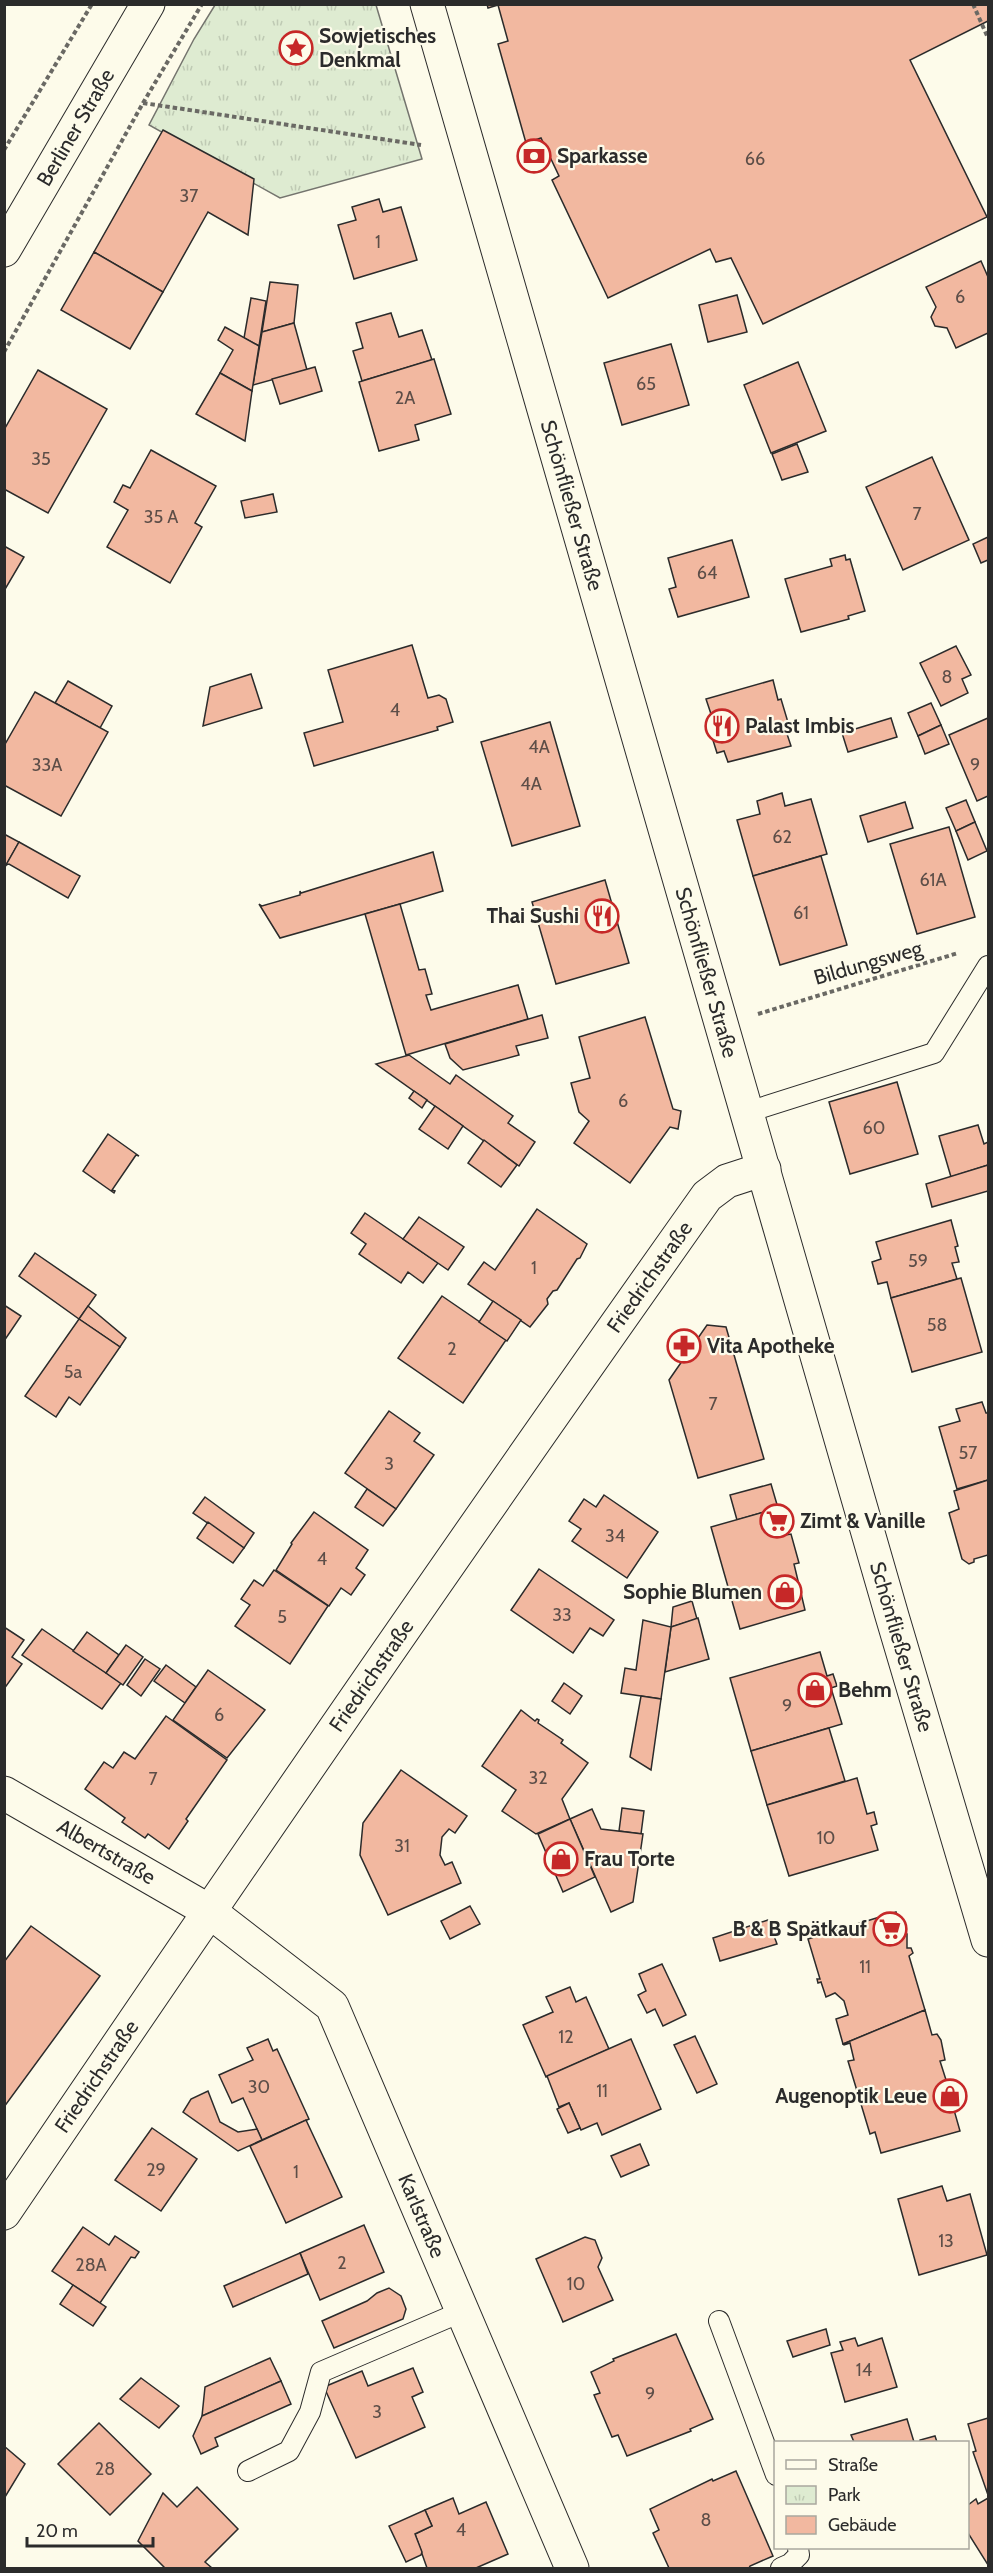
<svg xmlns="http://www.w3.org/2000/svg" width="993" height="2573" viewBox="0 0 993 2573" font-family="Cabin,sans-serif">
  <style>
    .park { fill: url(#park-tufts); stroke: #74746e; stroke-width: 1.5 }
    .building { fill: #f2b8a0; stroke: #2b2b2b; stroke-width: 1.5 }
    .lines { fill: none; stroke-linecap: round; stroke-linejoin: round }
    .lane-casing { stroke: #2b2b2b; stroke-width: 22 }
    .street-casing { stroke: #2b2b2b; stroke-width: 35 }
    .secondary-casing { stroke: #2b2b2b; stroke-width: 35 }
    .primary-casing { stroke: #2b2b2b; stroke-width: 35 }
    .path { stroke: #6a6964; stroke-width: 4; stroke-dasharray: 4.5 3; stroke-linecap: butt }
    .lane { stroke: #fdfbea; stroke-width: 20 }
    .street { stroke: #fdfbea; stroke-width: 33 }
    .secondary { stroke: #fdfbea; stroke-width: 33 }
    .primary { stroke: #fdfbea; stroke-width: 33 }
    .labels { text-anchor: middle; stroke-width: 4.5; stroke-linejoin: round; paint-order: stroke }
    .number-label { font-size: 18px; fill: #5d4e48 }
    .poi-label { font-size: 21px; font-weight: bold; fill: #2b2b2b; stroke: #fdfbea; text-anchor: start }
    .street-label { font-size: 21px; fill: #2b2b2b; stroke: #fdfbea }
  </style>
  <defs>
    <pattern id="park-tufts" width="24" height="20" patternUnits="userSpaceOnUse" patternTransform="scale(1.5)"><rect width="24" height="20" fill="#deebd1"/><path d="M3 7l-1-3M5 7V3M7 7l1-3M15 17l-1-3M17 17v-4M19 17l1-3" fill="none" stroke="#bfcab4"/></pattern>
  </defs>
  <rect width="100%" height="100%" fill="#fdfbea"/>
  <path class="park" d="M215,5h161l46,154 -142,39 -131,-73 45,-86z"/>
  <g class="building">
    <path d="M487,4h501v17l-78,39 77,157 -224,107 -32,-66 -15,4 -6,-13 -102,49 -56,-118 7,-4 -18,-38 -15,5 -28,-99 10,-3 -10,-36 -10,3z"/>
    <path d="M163,130l91,49 -6,56 -40,-23 -45,80 -69,-40z"/>
    <path d="M379,199l4,13 18,-5 16,53 -63,19 -16,-54 18,-5 -4,-13z"/>
    <path d="M94,252l69,40 -33,57 -69,-39z"/>
    <path d="M981,261l7,16v56l-32,15 -9,-20 -12,-2 -4,-9 5,-10 -10,-20z"/>
    <path d="M270,282l28,3 -4,38 -32,9z"/>
    <path d="M737,295l10,37 -39,10 -9,-37z"/>
    <path d="M251,298l15,3 -7,45 -15,-8z"/>
    <path d="M391,313l8,24 23,-7 10,30 -70,21 -9,-30 10,-3 -7,-25z"/>
    <path d="M294,323l13,47 -54,15 9,-53z"/>
    <path d="M225,327l34,19 -7,45 -32,-18 13,-23 -15,-10z"/>
    <path d="M671,344l18,61 -67,20 -18,-62z"/>
    <path d="M434,359l17,55 -36,11 4,15 -40,11 -20,-69z"/>
    <path d="M798,362l28,69 -55,22 -27,-68z"/>
    <path d="M315,367l7,24 -42,13 -8,-25z"/>
    <path d="M38,370l69,39 -59,104 -44,-24v-59z"/>
    <path d="M220,373l32,18 -7,50 -49,-27z"/>
    <path d="M797,444l11,28 -26,8 -10,-26z"/>
    <path d="M151,450l65,36 -21,37 7,4 -32,56 -63,-36 21,-37 -14,-8 9,-17 7,3z"/>
    <path d="M932,457l37,83 -66,30 -37,-83z"/>
    <path d="M273,494l4,18 -32,6 -4,-17z"/>
    <path d="M988,537v23l-7,3 -8,-19z"/>
    <path d="M732,540l17,57 -71,20 -9,-28 7,-2 -8,-29z"/>
    <path d="M4,546l20,11 -20,34z"/>
    <path d="M845,555l1,5 4,-1 15,52 -17,5 1,3 -48,13 -16,-53 47,-13 -2,-7z"/>
    <path d="M412,645l16,53 11,-3 7,4 7,23 -16,5 1,3 -124,36 -10,-33 39,-11 -15,-52z"/>
    <path d="M956,646l15,29 -9,4 6,14 -27,13 -21,-43z"/>
    <path d="M251,674l11,34 -59,18 7,-39z"/>
    <path d="M773,680l5,20 3,-1 9,30 -4,2 5,15 -63,16 -4,-11 -7,2 -10,-32 6,-1 -7,-21z"/>
    <path d="M68,681l44,25 -12,22 -45,-25z"/>
    <path d="M35,692l73,40 -47,84 -57,-31v-39z"/>
    <path d="M931,703l10,22 -23,11 -10,-23z"/>
    <path d="M891,718l6,19 -49,15 -6,-19z"/>
    <path d="M988,718v78l-11,5 -28,-66z"/>
    <path d="M550,722l30,104 -68,20 -31,-104z"/>
    <path d="M941,725l8,19 -24,10 -7,-18z"/>
    <path d="M782,793l3,13 26,-7 16,55 -74,22 -16,-56 23,-6 -3,-13z"/>
    <path d="M966,800l9,22 -19,9 -10,-23z"/>
    <path d="M905,802l8,26 -45,14 -8,-26z"/>
    <path d="M975,822l12,29 -19,9 -12,-29z"/>
    <path d="M949,827l26,90 -58,17 -27,-90z"/>
    <path d="M4,834l15,8 -14,25 -1,-1z"/>
    <path d="M19,842l61,34 -12,22 -59,-34 -3,1z"/>
    <path d="M433,852l10,39 -43,13 -120,34 -21,-34 3,2 38,-11v-4l1,2z"/>
    <path d="M821,856l26,89 -67,20 -27,-89z"/>
    <path d="M605,880l24,83 -73,21 -24,-82z"/>
    <path d="M400,904l19,66 6,-1 7,25 -6,1 5,15 87,-25 10,34 -122,36 -41,-141z"/>
    <path d="M542,1015l6,23 -32,8 3,9 -56,15 -13,-12 -5,-14z"/>
    <path d="M645,1017l28,92 8,2 -3,18 -8,-2 -40,56 -56,-40 15,-22 -10,-9 -8,-29 19,-5 -11,-41z"/>
    <path d="M409,1055l41,29 6,-9 57,41 -5,7 27,19 -16,24 -143,-102z"/>
    <path d="M897,1082l21,72 -68,20 -21,-72z"/>
    <path d="M414,1091l13,9 -5,8 -13,-10z"/>
    <path d="M435,1106l28,20 -15,23 -29,-20z"/>
    <path d="M978,1125l6,19 4,-2v23l-37,12 -12,-41z"/>
    <path d="M108,1134l31,22 -3,-1 -24,35 3,1 -1,2 -31,-22z"/>
    <path d="M484,1140l33,25 -16,22 -33,-24z"/>
    <path d="M988,1165v26l-56,16 -6,-23z"/>
    <path d="M537,1209l50,35 -7,14 -3,1 -20,31 -4,1 -6,8 1,5 -18,23 -62,-43 16,-22 11,8z"/>
    <path d="M365,1213l73,50 -15,20 -15,-11 -7,11 -42,-29 7,-10 -15,-11z"/>
    <path d="M419,1217l45,30 -16,23 -45,-31z"/>
    <path d="M951,1220l7,26 -3,1 4,15 -7,1 5,16 -66,19 -4,-16 -9,2 -6,-22 9,-3 -5,-17z"/>
    <path d="M35,1253l61,42 -17,24 -60,-43z"/>
    <path d="M961,1278l21,74 -70,20 -21,-74z"/>
    <path d="M442,1296l64,44 -43,63 -65,-45z"/>
    <path d="M493,1301l28,19 -14,21 -28,-19z"/>
    <path d="M4,1305l17,11 -17,25z"/>
    <path d="M88,1306l38,32 -6,9 -41,-28z"/>
    <path d="M79,1319l41,28 -40,58 -11,-8 -13,20 -31,-21z"/>
    <path d="M707,1325l19,2 38,132 -66,19 -29,-98z"/>
    <path d="M982,1402l4,11h2v67l-31,9 -18,-62 21,-6 -4,-12z"/>
    <path d="M389,1411l31,22 -6,8 20,14 -38,54 -51,-36z"/>
    <path d="M988,1480v75l-14,4v3l-5,2 -7,-5 -13,-46 10,-4 -5,-18z"/>
    <path d="M771,1484l7,24 -41,12 -7,-25z"/>
    <path d="M367,1489l29,20 -13,17 -28,-19z"/>
    <path d="M604,1495l54,37 -31,46 -55,-37 9,-12 -12,-8 15,-22 12,8z"/>
    <path d="M205,1497l49,36 -10,15 -51,-35z"/>
    <path d="M778,1508l8,27 5,-1 8,29 -5,1 11,46 -65,19 -29,-102z"/>
    <path d="M314,1512l54,38 -12,18 9,7 -14,20 -10,-7 -12,18 -53,-36 16,-26 -1,-1z"/>
    <path d="M208,1522l36,26 -11,15 -36,-25z"/>
    <path d="M539,1569l75,51 -11,16 -13,-8 -17,25 -62,-43z"/>
    <path d="M274,1570l54,36 -38,58 -55,-38 15,-21 -9,-6 13,-19 9,6z"/>
    <path d="M692,1601l5,18 -26,8 2,-20z"/>
    <path d="M698,1618l11,41 -44,13 6,-45z"/>
    <path d="M643,1620l28,7 -10,72 -40,-6 4,-25 11,2z"/>
    <path d="M4,1627l20,13 -12,17 10,7 -18,25z"/>
    <path d="M42,1629l79,54 -19,26 -80,-54z"/>
    <path d="M87,1632l32,23 -13,18 -33,-22z"/>
    <path d="M126,1645l17,12 -20,28 -17,-12z"/>
    <path d="M820,1652l7,24 6,-2 4,12 -6,2 11,36 -91,27 -21,-73z"/>
    <path d="M145,1659l15,10 -19,27 -14,-11z"/>
    <path d="M166,1665l30,22 -11,16 -31,-22z"/>
    <path d="M208,1670l57,40 -38,48 -54,-38z"/>
    <path d="M564,1683l18,13 -12,18 -18,-13z"/>
    <path d="M641,1696l20,3 -10,71 -21,-13z"/>
    <path d="M521,1710l14,11 2,-2 2,1 -1,3 25,17 -2,3 27,20 -26,36 8,20 -34,15 -34,-23 14,-21 -34,-24z"/>
    <path d="M166,1716l61,44 -41,59 2,2 -19,28 -21,-15 -3,4 -23,-16 3,-4 -40,-29 19,-27 9,6 11,-16 11,7z"/>
    <path d="M829,1728l16,53 -78,24 -16,-54z"/>
    <path d="M401,1770l66,46 -12,17 -6,-4 -7,8 -2,18 5,10 7,-3 9,21 -73,32 -28,-60 3,-32z"/>
    <path d="M857,1778l10,36 7,-2 3,12 -6,2 7,24 -89,26 -22,-71z"/>
    <path d="M622,1808l22,3 -3,23 -22,-3z"/>
    <path d="M592,1809l9,20 42,5 -10,68 -22,10 -41,-93z"/>
    <path d="M570,1819l25,58 -32,15 -25,-58z"/>
    <path d="M470,1906l10,18 -30,15 -9,-18z"/>
    <path d="M896,1912l6,22h5v14h4l2,5 -4,3 16,54 -82,34 -7,-25 12,-4 -4,-14 -9,-8 -9,4 -5,-15 -3,1 -1,-4h3l-12,-40z"/>
    <path d="M768,1920l9,24 -57,17 -7,-23z"/>
    <path d="M31,1926l69,50 -96,131v-145z"/>
    <path d="M662,1964l24,51 -23,11 -8,-17 -8,4 -9,-18 8,-4 -7,-17z"/>
    <path d="M570,1987l6,15 10,-5 23,52 -63,28 -23,-52 30,-13 -7,-15z"/>
    <path d="M925,2010l7,25 5,-1 4,6 4,20 -5,1 7,22 3,-1 5,7 3,19 -4,2 6,21 -79,22 -6,-21 -5,2 -22,-73 6,-1 -4,-17 -6,2 -1,-1z"/>
    <path d="M695,2036l22,48 -20,9 -23,-48z"/>
    <path d="M268,2039l5,12 4,-2 32,70 -47,21 -19,-42 -11,5 -13,-28 34,-15 -6,-12z"/>
    <path d="M631,2039l30,70 -59,26 -5,-12 -16,7 -12,-27 -10,4 -12,-31z"/>
    <path d="M208,2091l12,31 18,10 19,-3 5,11 -24,11 -55,-39 8,-13z"/>
    <path d="M569,2103l11,25 -12,5 -11,-24z"/>
    <path d="M306,2120l36,77 -56,26 -36,-77z"/>
    <path d="M152,2128l45,31 -36,52 -46,-31z"/>
    <path d="M640,2144l9,21 -28,12 -10,-21z"/>
    <path d="M942,2186l5,15 23,-7 17,61 -68,20 -21,-76z"/>
    <path d="M364,2225l20,47 -64,28 -20,-47z"/>
    <path d="M83,2227l26,18 6,-9 24,16 -4,6 -4,-1 -31,46 -48,-32z"/>
    <path d="M585,2237l10,3 7,18 -4,9 15,33 -50,22 -27,-63z"/>
    <path d="M300,2253l8,21 -75,33 -9,-21z"/>
    <path d="M73,2285l33,22 -13,19 -33,-22z"/>
    <path d="M389,2288l12,8 5,13 -3,10 -69,29 -12,-27 45,-20 10,-8z"/>
    <path d="M826,2329l4,16 -37,12 -6,-16z"/>
    <path d="M676,2334l37,85 -23,10 1,2 -64,25 -9,-21 -6,2 -18,-42 6,-2 -9,-21 23,-11 -1,-2z"/>
    <path d="M855,2338l3,8 24,-8 15,49 -52,15 -14,-49 12,-3 -3,-8z"/>
    <path d="M270,2358l11,23 -79,35 3,-29z"/>
    <path d="M413,2368l10,24 -11,5 13,30 -69,31 -32,-71 38,-16 6,15z"/>
    <path d="M141,2378l38,28 -20,22 -39,-29z"/>
    <path d="M281,2381l10,23 -76,34 3,8 -17,8 -8,-18 9,-20z"/>
    <path d="M988,2418v77l-15,-43 3,-1 -8,-27z"/>
    <path d="M907,2419l7,23h-60l-3,-7z"/>
    <path d="M99,2423l52,51 -41,41 -52,-51z"/>
    <path d="M935,2436l2,6h-17v-2z"/>
    <path d="M4,2446l21,18 -20,33 -1,-1z"/>
    <path d="M736,2471l37,85 -23,10 -1,2h-80l-16,-35 6,-3 -9,-21 62,-30 1,2z"/>
    <path d="M197,2487l41,42 -33,33 7,6h-47l-27,-27 25,-48 14,14z"/>
    <path d="M453,2498l6,16 27,-12 22,52 -32,14h-49l-12,-34 17,-8 -7,-16z"/>
    <path d="M988,2498v67l-20,-32v-28l8,-6 2,5z"/>
    <path d="M425,2510l7,16 -17,8 7,18 -1,3 -15,7 -17,-36z"/>
  </g>
  <g class="lines">
    <g class="lane-casing">
      <g id="lane">
        <path d="M748,1112l186,-59 54,-87"/>
        <path d="M719,2321l57,154"/>
        <path d="M248,2471l41,-20 21,-39 11,-40 140,-60"/>
        <path d="M781,2568l9,-4 9,-9 -1,-7"/>
      </g>
    </g>
    <g class="street-casing">
      <g id="street">
        <path id="s1" d="M4,1793l205,118 123,95 240,562"/>
        <path id="s2" d="M4,2213c231,-341 465,-681 703,-1017l20,-15 37,-12"/>
      </g>
    </g>
    <g class="secondary-casing">
      <g id="secondary">
        <path id="s3" d="M427,4l465,1612 96,324"/>
      </g>
    </g>
    <g class="primary-casing">
      <g id="primary">
        <path id="s4" d="M4,250l144,-246"/>
      </g>
    </g>
    <g class="path">
      <path d="M973,4l15,34"/>
      <path d="M143,103l278,42"/>
      <path d="M4,150l88,-146"/>
      <path d="M4,352l139,-249 59,-99"/>
      <path d="M758,1014l200,-61"/>
    </g>
    <use href="#lane" class="lane"/>
    <use href="#street" class="street"/>
    <use href="#secondary" class="secondary"/>
    <use href="#primary" class="primary"/>
  </g>
  <defs>
    <g id="sight-ring" transform="scale(1.725)"><circle r="9.5" fill="#fdfbea" stroke="#c62828" stroke-width="1.5"/><path d="M0-6L1.8-2.2L6-1.7L2.9 1.2L3.7 5.4L0 3.3L-3.7 5.4L-2.9 1.2L-6-1.7L-1.8-2.2Z" fill="#c62828"/></g>
    <g id="bank-ring" transform="scale(1.725)"><circle r="9.5" fill="#fdfbea" stroke="#c62828" stroke-width="1.5"/><path d="M-6-4H6V4H-6ZM0-2.3a2.3 2.3 0 1 0 0 4.6a2.3 2.3 0 1 0 0-4.6Z" fill="#c62828"/></g>
    <g id="restaurant-ring" transform="scale(1.725)"><circle r="9.5" fill="#fdfbea" stroke="#c62828" stroke-width="1.5"/><path d="M-5-6h1v4h1v-4h1v4h1v-4h1v5L-1.5 .5V6h-2V.5L-5-1ZM5-6V6H3V1.5H1.5Q1.5-4 5-6Z" fill="#c62828"/></g>
    <g id="pharmacy-ring" transform="scale(1.725)"><circle r="9.5" fill="#fdfbea" stroke="#c62828" stroke-width="1.5"/><path d="M-2-6h4v4h4v4h-4v4h-4v-4h-4v-4h4Z" fill="#c62828"/></g>
    <g id="supermarket-ring" transform="scale(1.725)"><circle r="9.5" fill="#fdfbea" stroke="#c62828" stroke-width="1.5"/><path d="M-6-5.5h2.5l.6 2H6L4.5 2H-2.5L-4.4-4H-6ZM-1.5 3.2a1.3 1.3 0 1 0 .1 0ZM3 3.2a1.3 1.3 0 1 0 .1 0Z" fill="#c62828"/></g>
    <g id="shop-ring" transform="scale(1.725)"><circle r="9.5" fill="#fdfbea" stroke="#c62828" stroke-width="1.5"/><path d="M-5-2.5h2.3a2.7 3.5 0 0 1 5.4 0H5L5.5 6h-11ZM-1.5-2.5h3a1.5 2.3 0 0 0-3 0Z" fill="#c62828"/></g>
  </defs>
  <g fill-rule="evenodd">
    <use href="#sight-ring" x="296" y="48"/>
    <use href="#bank-ring" x="534" y="156"/>
    <use href="#restaurant-ring" x="722" y="726"/>
    <use href="#restaurant-ring" x="602" y="916"/>
    <use href="#pharmacy-ring" x="684" y="1346"/>
    <use href="#supermarket-ring" x="777" y="1521"/>
    <use href="#shop-ring" x="785" y="1592"/>
    <use href="#shop-ring" x="815" y="1690"/>
    <use href="#shop-ring" x="561" y="1859"/>
    <use href="#supermarket-ring" x="890" y="1929"/>
    <use href="#shop-ring" x="950" y="2096"/>
  </g>
  <g class="labels">
    <g class="number-label">
      <text x="755" y="165">66</text>
      <text x="189" y="202">37</text>
      <text x="378" y="248">1</text>
      <text x="960" y="303">6</text>
      <text x="646" y="390">65</text>
      <text x="405" y="404">2A</text>
      <text x="41" y="465">35</text>
      <text x="917" y="520">7</text>
      <text x="161" y="523">35 A</text>
      <text x="707" y="579">64</text>
      <text x="947" y="683">8</text>
      <text x="395" y="716">4</text>
      <text x="539" y="753">4A</text>
      <text x="47" y="771">33A</text>
      <text x="975" y="771">9</text>
      <text x="531" y="790">4A</text>
      <text x="782" y="843">62</text>
      <text x="933" y="886">61A</text>
      <text x="801" y="919">61</text>
      <text x="623" y="1107">6</text>
      <text x="874" y="1134">60</text>
      <text x="918" y="1267">59</text>
      <text x="534" y="1274">1</text>
      <text x="937" y="1331">58</text>
      <text x="452" y="1355">2</text>
      <text x="73" y="1378">5a</text>
      <text x="713" y="1410">7</text>
      <text x="968" y="1459">57</text>
      <text x="389" y="1470">3</text>
      <text x="615" y="1542">34</text>
      <text x="322" y="1565">4</text>
      <text x="562" y="1621">33</text>
      <text x="282" y="1623">5</text>
      <text x="787" y="1712">9</text>
      <text x="219" y="1721">6</text>
      <text x="538" y="1784">32</text>
      <text x="153" y="1785">7</text>
      <text x="826" y="1844">10</text>
      <text x="402" y="1852">31</text>
      <text x="865" y="1973">11</text>
      <text x="566" y="2043">12</text>
      <text x="259" y="2093">30</text>
      <text x="602" y="2097">11</text>
      <text x="156" y="2176">29</text>
      <text x="296" y="2178">1</text>
      <text x="946" y="2247">13</text>
      <text x="342" y="2269">2</text>
      <text x="91" y="2271">28A</text>
      <text x="576" y="2290">10</text>
      <text x="864" y="2376">14</text>
      <text x="650" y="2400">9</text>
      <text x="377" y="2418">3</text>
      <text x="105" y="2475">28</text>
      <text x="706" y="2526">8</text>
      <text x="461" y="2536">4</text>
    </g>
    <g class="poi-label">
      <text x="319" y="43">Sowjetisches<tspan x="319" dy="24">Denkmal</tspan></text>
      <text x="557" y="163">Sparkasse</text>
      <text x="745" y="733">Palast Imbis</text>
      <text x="579" y="923" text-anchor="end">Thai Sushi</text>
      <text x="707" y="1353">Vita Apotheke</text>
      <text x="800" y="1528">Zimt &amp; Vanille</text>
      <text x="762" y="1599" text-anchor="end">Sophie Blumen</text>
      <text x="838" y="1697">Behm</text>
      <text x="584" y="1866">Frau Torte</text>
      <text x="867" y="1936" text-anchor="end">B &amp; B Spätkauf</text>
      <text x="927" y="2103" text-anchor="end">Augenoptik Leue</text>
    </g>
    <g class="street-label">
      <text dy="7" stroke="none"><textPath href="#s4" startOffset="142">Berliner Straße</textPath></text>
      <text dy="7" stroke="none"><textPath href="#s3" startOffset="522">Schönfließer Straße</textPath></text>
      <text transform="translate(868 963) rotate(-16)" y="7">Bildungsweg</text>
      <text dy="7" stroke="none"><textPath href="#s3" startOffset="1008">Schönfließer Straße</textPath></text>
      <text dy="7" stroke="none"><textPath href="#s2" startOffset="1137">Friedrichstraße</textPath></text>
      <text dy="7" stroke="none"><textPath href="#s3" startOffset="1710">Schönfließer Straße</textPath></text>
      <text dy="7" stroke="none"><textPath href="#s2" startOffset="651">Friedrichstraße</textPath></text>
      <text dy="7" stroke="none"><textPath href="#s1" startOffset="118">Albertstraße</textPath></text>
      <text dy="7" stroke="none"><textPath href="#s2" startOffset="165">Friedrichstraße</textPath></text>
      <text dy="7" stroke="none"><textPath href="#s1" startOffset="620">Karlstraße</textPath></text>
    </g>
  </g>
  <rect width="993" height="2573" fill="none" stroke="#2b2b2b" stroke-width="12"/>
  <rect x="774" y="2441" width="195" height="108" fill="#fdfbea" stroke="#a9a89e" stroke-width="1.5"/>
  <rect x="786" y="2460" width="30" height="9" fill="#fdfbea" stroke="#a9a89e" stroke-width="1.5"/>
  <text x="828" y="2471" font-size="18" fill="#2b2b2b">Straße</text>
  <rect x="786" y="2486" width="30" height="18" fill="url(#park-tufts)" stroke="#a9a89e" stroke-width="1.5"/>
  <text x="828" y="2501" font-size="18" fill="#2b2b2b">Park</text>
  <rect x="786" y="2516" width="30" height="18" fill="#f2b8a0" stroke="#a9a89e" stroke-width="1.5"/>
  <text x="828" y="2531" font-size="18" fill="#2b2b2b">Gebäude</text>
  <path d="M27 2537v9h126v-9" fill="none" stroke="#2b2b2b" stroke-width="3"/>
  <text x="36" y="2537" font-size="18" fill="#2b2b2b" stroke="#fdfbea" stroke-width="4.5" paint-order="stroke">20 m</text>
</svg>
